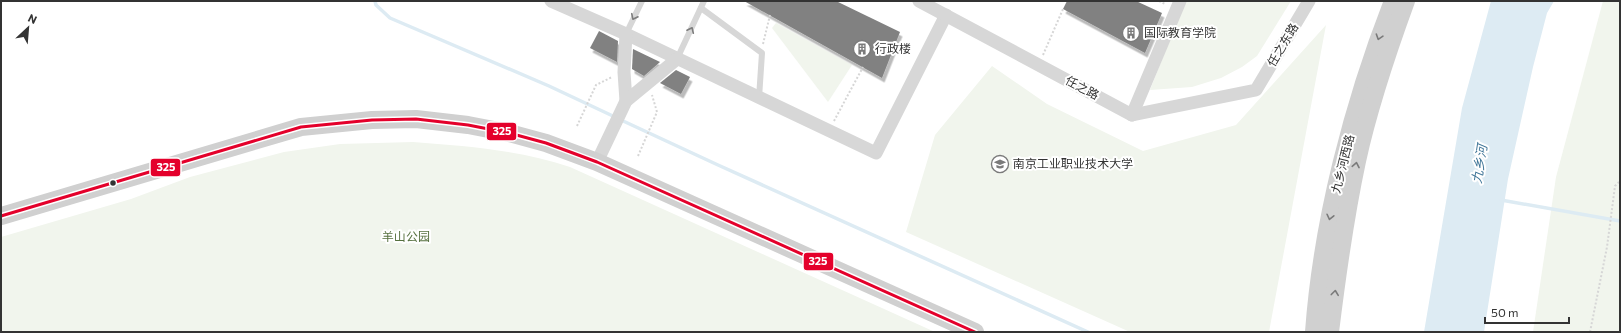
<svg xmlns="http://www.w3.org/2000/svg" width="1621" height="333" viewBox="0 0 1621 333" font-family="Commissioner,'Noto Sans SC',sans-serif">
  <style>
    .green { fill: #f1f5ed }
    .water { fill: #ddebf3 }
    .lines { fill: none; stroke-linecap: round; stroke-linejoin: round }
    .stream { stroke: #ddebf3; stroke-width: 3.5 }
    .building { fill: #818181; filter: url(#shadow) }
    .path { stroke: #d6d6d6; stroke-width: 2; stroke-dasharray: 2 2; stroke-linecap: butt }
    .lane { stroke: #d7d7d7; stroke-width: 6 }
    .street { stroke: #d7d7d7; stroke-width: 13 }
    .secondary { stroke: #d0d0d0; stroke-width: 18 }
    .bus-1-casing { stroke: #fff; stroke-width: 6 }
    .bus-1 { stroke: #e4002b; stroke-width: 3 }
    .oneway { stroke: #7d7d7d }
    .oneway2 { stroke: #7a7a7a }
    .bus-dot { fill: #333; stroke: #fff; stroke-width: 1.5 }
    .labels { text-anchor: middle; stroke-width: 4; stroke-linejoin: round; paint-order: stroke }
    .poi-label { font-size: 12px; fill: #333; stroke: #fff; text-anchor: start }
    .street-label { font-size: 12px; fill: #333; stroke: #fff }
    .park-label { font-size: 12px; fill: #56703f; stroke: #fff }
    .water-label { font-size: 13px; font-style: italic; fill: #3f7597; stroke: #fff }
    .line-badge { stroke: #fff; stroke-width: 1.5 }
    .badge-label { font-size: 11px; text-anchor: middle; font-weight: bold; fill: #fff }
  </style>
  <defs>
    <filter id="shadow"><feDropShadow dx="2.5" dy="4.5" stdDeviation="0" flood-color="#0004"/></filter>
  </defs>
  <rect width="100%" height="100%" fill="#fff"/>
  <g class="green">
    <path d="M1185,1h106l-34,55 -15,11 -21,11 -29,9 -42,3z"/>
    <path d="M1603,1h17v331h-87l23,-155z"/>
    <path d="M776,23l76,42 -24,37 -56,-74z"/>
    <path d="M1326,25l-57,307h-139l-224,-100 29,-97 57,-69 55,38 96,47 93,-26z"/>
    <path d="M413,142c54,4 106,8 157,25l365,165h-934v-95l130,-38 59,-22 94,-25 56,-8z"/>
  </g>
  <path class="water" d="M1491,1h63l-7,12 -14,54 -25,112 -24,153h-60l38,-224z"/>
  <g class="lines">
    <g class="stream">
      <path d="M375,1l1,4 14,13 159,68 66,31"/>
      <path d="M621,120l97,45 370,167"/>
      <path d="M1501,200l119,21"/>
    </g>
  </g>
  <g class="building">
    <path d="M744,1h92l64,31 -18,46z"/>
    <path d="M1067,1h69l26,12 -17,40 -82,-44z"/>
    <path d="M599,31l19,10 -1,21 -27,-14z"/>
    <path d="M633,49l27,13 -16,14 -12,-7z"/>
    <path d="M676,70l14,7 -9,17 -21,-11z"/>
  </g>
  <g class="lines">
    <g class="path">
      <path d="M1159,1l6,3"/>
      <path d="M763,44l7,-29"/>
      <path d="M1043,55l20,-46"/>
      <path d="M834,121l29,-54"/>
      <path d="M577,126l19,-41 16,-8"/>
      <path d="M638,156l19,-44 -5,-17"/>
      <path d="M1590,332l17,-85 8,-61 5,-5"/>
    </g>
    <g class="lane">
      <path d="M701,8l61,45 -3,45"/>
      <path d="M626,34l16,-33"/>
      <path d="M677,59l27,-58"/>
    </g>
    <g class="street">
      <path d="M551,1l75,33 250,119 70,-138"/>
      <path d="M919,1l213,114 124,-25 53,-89"/>
      <path d="M626,34l-2,38 2,29"/>
      <path d="M1132,115l48,-114"/>
      <path d="M597,162l29,-61 51,-42"/>
    </g>
    <g class="secondary">
      <path d="M1,216l300,-89 71,-7 44,-1 52,6 41,8 37,10 51,19 378,170"/>
      <path d="M1314,332c8,-110 39,-229 79,-331"/>
      <path d="M1330,332c7,-57 15,-115 27,-171 12,-55 30,-108 49,-160"/>
    </g>
    <g class="bus-1-casing">
      <path id="bus-1" d="M1,216l300,-89 71,-7 44,-1 52,6 41,8 37,10 51,19 378,170"/>
    </g>
    <use href="#bus-1" class="bus-1"/>
  </g>
  <defs><path id="oneway-chevron" d="M-2-3.5L2.5 0L-2 3.5" fill="none" stroke-width="1.6" stroke-linecap="round" stroke-linejoin="round"/></defs>
  <g class="oneway">
    <use href="#oneway-chevron" transform="translate(634 17) rotate(116)"/>
    <use href="#oneway-chevron" transform="translate(691 30) rotate(-65)"/>
  </g>
  <g class="oneway2">
    <use href="#oneway-chevron" transform="translate(1379 37) rotate(108)"/>
    <use href="#oneway-chevron" transform="translate(1356 165) rotate(-79)"/>
    <use href="#oneway-chevron" transform="translate(1330 217) rotate(103)"/>
    <use href="#oneway-chevron" transform="translate(1335 293) rotate(-83)"/>
  </g>
  <defs>
    <g id="building-ring" transform="scale(0.9)"><circle r="9.5" fill="#fff" stroke="#7a7a7a" stroke-width="1.5"/><path d="M-4-6H4V6H1V3H-1V6H-4ZM-2.5-4.3h1.7v1.8h-1.7ZM.8-4.3h1.7v1.8H.8ZM-2.5-1h1.7V.8h-1.7ZM.8-1h1.7V.8H.8Z" fill="#7a7a7a"/></g>
    <g id="university-ring" transform="scale(0.9)"><circle r="9.5" fill="#fff" stroke="#7a7a7a" stroke-width="1.5"/><path d="M0-5L7-2L0 1L-7-2ZM-4 1L0 2.5L4 1V4Q0 6-4 4Z" fill="#7a7a7a"/></g>
  </defs>
  <g fill-rule="evenodd">
    <use href="#building-ring" x="1131" y="33"/>
    <use href="#building-ring" x="862" y="49"/>
    <use href="#university-ring" x="1000" y="164"/>
  </g>
  <circle class="bus-dot" cx="113" cy="183" r="3.5"/>
  <g class="labels">
    <g class="poi-label">
      <text x="1144" y="37">国际教育学院</text>
      <text x="875" y="53">行政楼</text>
      <text x="1013" y="168">南京工业职业技术大学</text>
    </g>
    <g class="street-label">
      <text transform="translate(1283 45) rotate(-59)" y="4">任之东路</text>
      <text transform="translate(1082 88) rotate(28)" y="4">任之路</text>
      <text transform="translate(1343 164) rotate(-76)" y="4">九乡河西路</text>
    </g>
    <g class="park-label">
      <text x="406" y="241">羊山公园</text>
    </g>
    <g class="water-label">
      <text transform="translate(1479 164) rotate(-81)" y="5">九乡河</text>
    </g>
  </g>
  <g class="line-badge">
    <rect x="486" y="122" width="31" height="19" rx="4" fill="#e4002b"/>
    <rect x="150" y="158" width="31" height="19" rx="4" fill="#e4002b"/>
    <rect x="803" y="252" width="31" height="19" rx="4" fill="#e4002b"/>
  </g>
  <g class="badge-label">
    <text x="502" y="135">325</text>
    <text x="166" y="171">325</text>
    <text x="818" y="265">325</text>
  </g>
  <rect width="1621" height="333" fill="none" stroke="#333333" stroke-width="4"/>
  <g transform="translate(28 28) rotate(26)" stroke="#ffffff" stroke-width="3" paint-order="stroke">
  <path d="M0-3L7 15L0 10L-7 15Z" fill="#333333"/>
  <text y="-6" font-size="11" font-weight="bold" text-anchor="middle" fill="#333333">N</text>
  </g>
  <path d="M1485 317v6h84v-6" fill="none" stroke="#333333" stroke-width="2"/>
  <text x="1491" y="317" font-size="12" fill="#333333" stroke="#ffffff" stroke-width="3" paint-order="stroke">50 m</text>
</svg>
